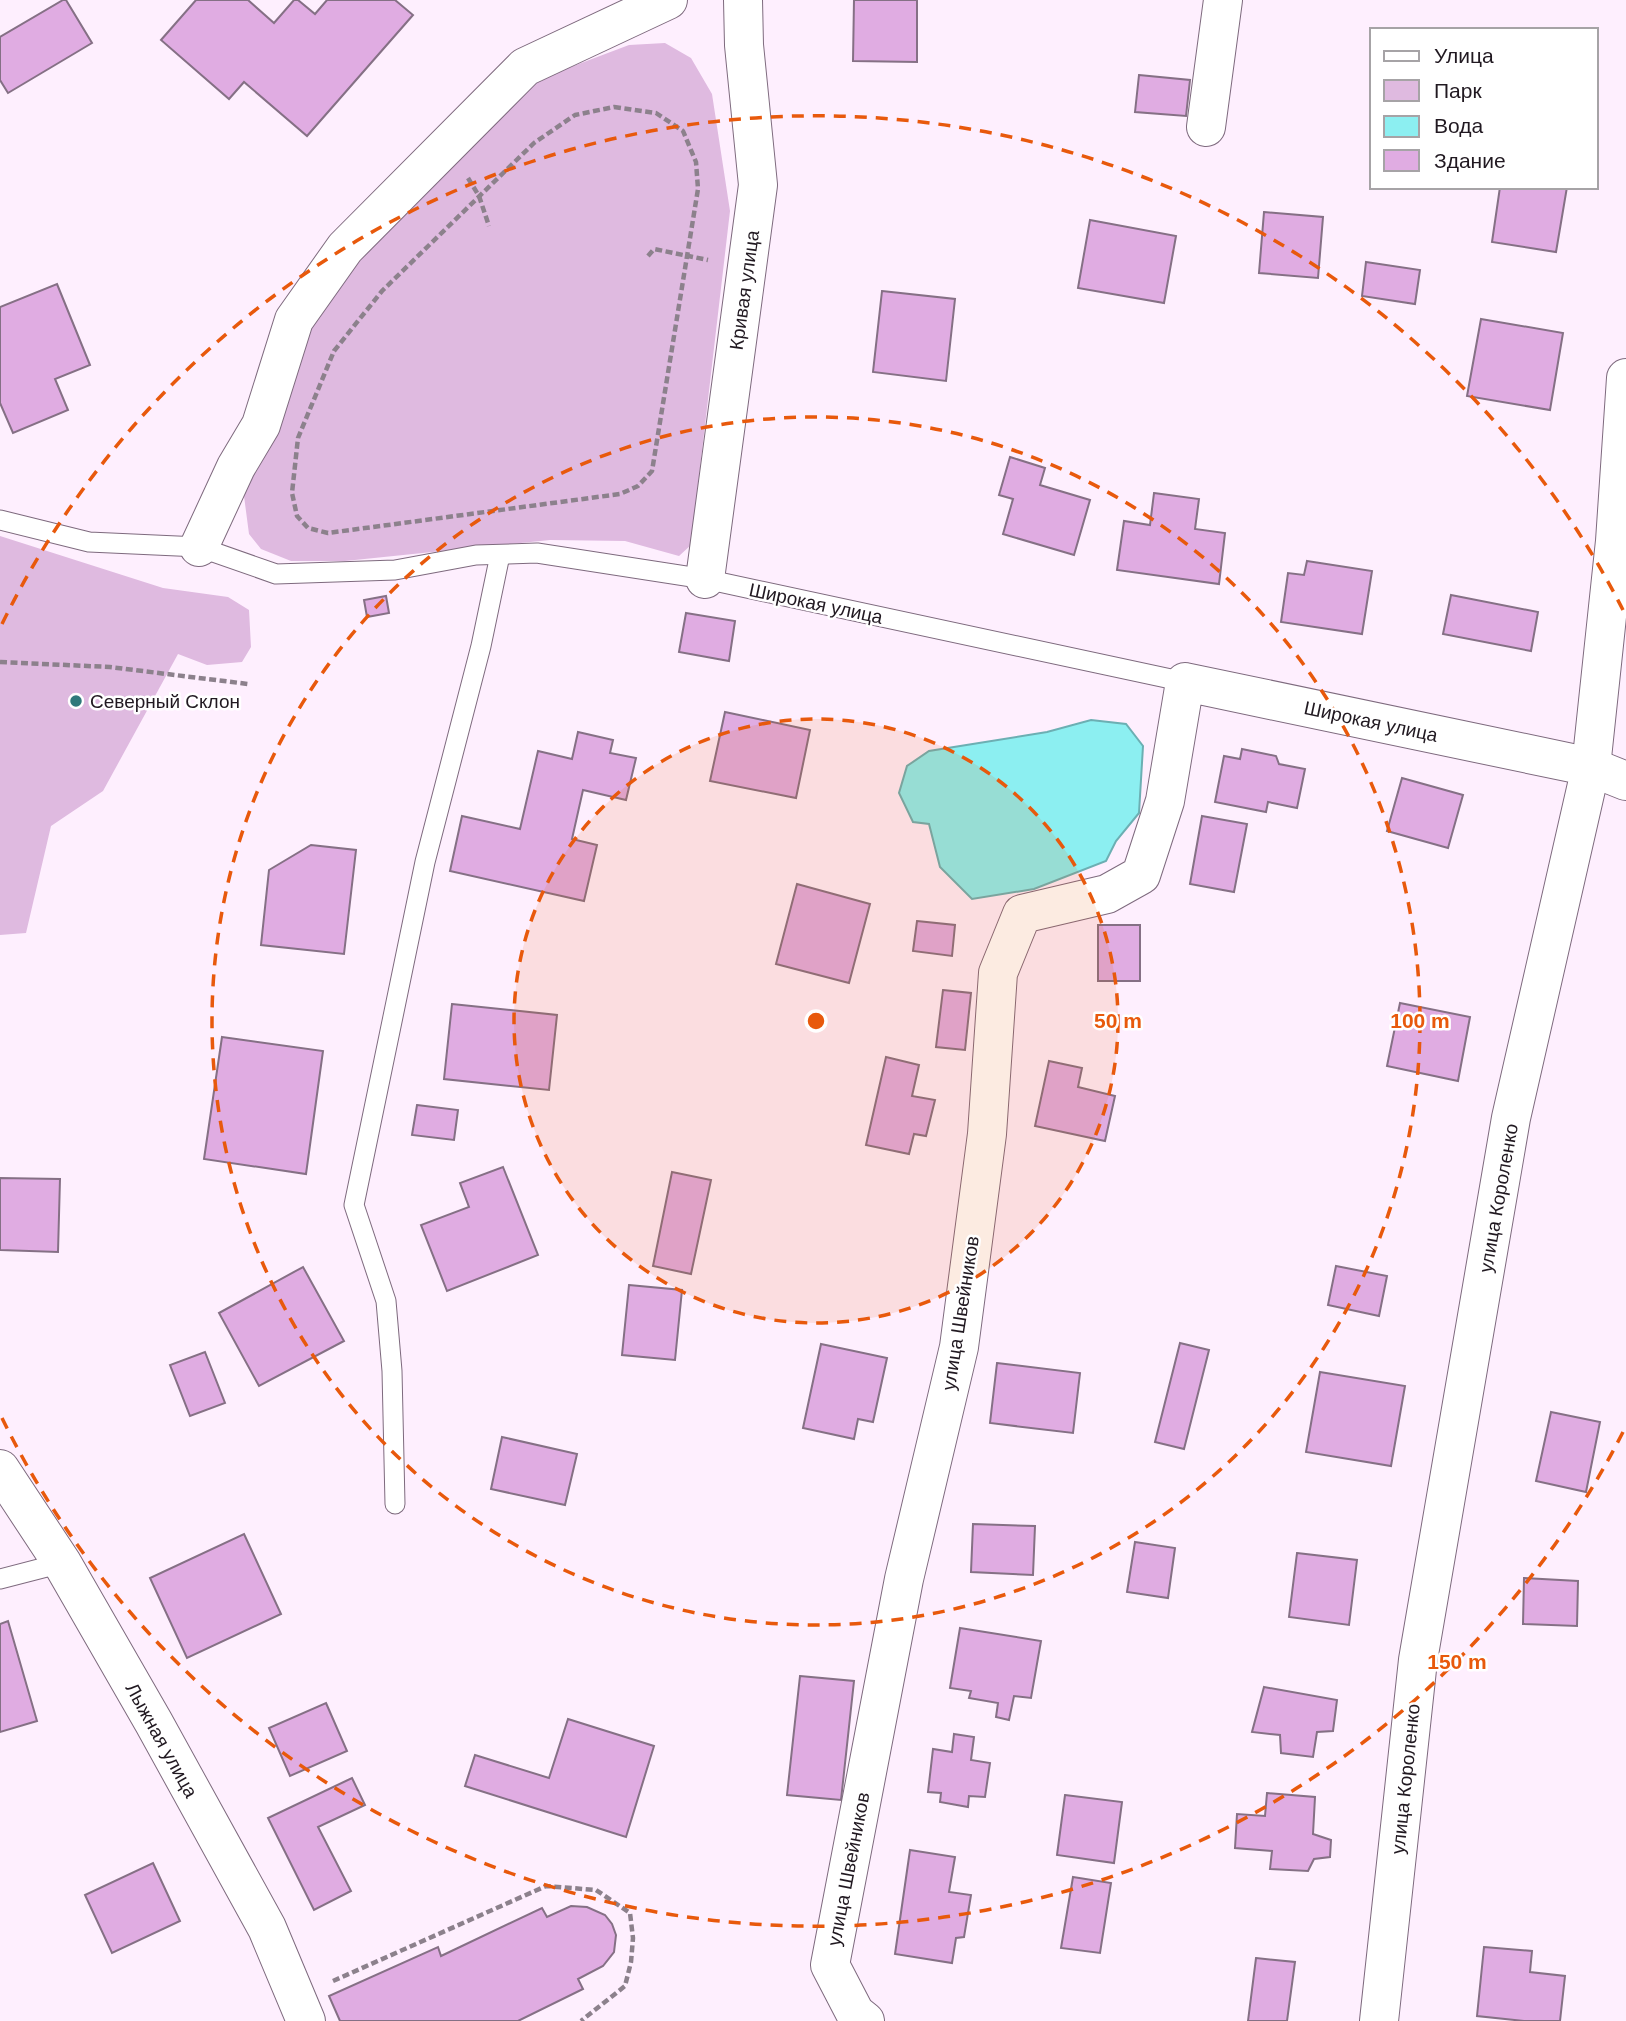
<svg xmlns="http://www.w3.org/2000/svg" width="1626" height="2021" viewBox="0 0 1626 2021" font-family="Helvetica,sans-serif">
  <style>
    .green { fill: #dfbae0 }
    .water { fill: #8ceff1; stroke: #6cafb3; stroke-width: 2 }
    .building { fill: #e0ace2; stroke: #857085; stroke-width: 2 }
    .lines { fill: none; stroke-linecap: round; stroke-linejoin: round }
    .lane-casing { stroke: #7e6a7e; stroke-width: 21 }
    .street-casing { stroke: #7e6a7e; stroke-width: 40 }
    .path { stroke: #8c818c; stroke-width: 4.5; stroke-dasharray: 7 3.5; stroke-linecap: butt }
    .lane { stroke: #fff; stroke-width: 19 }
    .street { stroke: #fff; stroke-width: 38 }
    .ring { fill: none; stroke: #e8590c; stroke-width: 3.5; stroke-dasharray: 12 9 }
    .poi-dot { fill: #2f797b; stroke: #fff; stroke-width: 2.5 }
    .labels { text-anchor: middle; stroke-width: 5; stroke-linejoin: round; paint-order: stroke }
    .street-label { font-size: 19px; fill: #211921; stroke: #fff }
    .poi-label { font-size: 19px; fill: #211921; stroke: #fff; text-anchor: start }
    .centre { fill: #e8590c; stroke: #fff; stroke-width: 3.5 }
    .ring-label { font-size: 21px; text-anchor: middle; font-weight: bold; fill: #e8590c; stroke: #fff; stroke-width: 5; stroke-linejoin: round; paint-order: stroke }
  </style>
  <rect width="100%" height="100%" fill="#feeffe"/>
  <g class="green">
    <path d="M665,43l26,15 21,36 18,117 -39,334 -12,11 -54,-15 -75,-1 -205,21h-54l-30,-12 -12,-15 -5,-38 27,-69 33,-108 45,-58 190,-182 90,-34z"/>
    <path d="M0,536l163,52 65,9 21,13 2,37 -9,15 -35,3 -29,-11 -75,137 -52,35 -25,107 -26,2z"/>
  </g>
  <path class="water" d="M1091,720l35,4 17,22 -4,67 -23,28 -10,20 -72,28 -62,10 -32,-32 -11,-43 -16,-2 -14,-29 8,-27 22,-15 118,-19z"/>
  <g class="building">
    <path d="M63,0h3l26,43 -84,50 -8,-13v-43z"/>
    <path d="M196,0h52l26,23 20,-23h4l17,14 12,-14h68l18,15 -106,121 -63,-54 -15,17 -68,-59z"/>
    <path d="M854,0h63v62l-64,-1z"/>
    <path d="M1139,75l51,5 -4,36 -51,-4z"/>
    <path d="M1500,187h67l-11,65 -64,-10z"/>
    <path d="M1264,212l59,5 -5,61 -59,-5z"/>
    <path d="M1090,220l86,16 -12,67 -86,-15z"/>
    <path d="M1366,262l54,8 -5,34 -53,-8z"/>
    <path d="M57,284l33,81 -35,14 13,31 -55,23 -13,-30v-96z"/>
    <path d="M882,291l73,8 -9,82 -73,-9z"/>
    <path d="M1481,319l82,14 -13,77 -83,-14z"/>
    <path d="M1010,457l35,11 -5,17 50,15 -16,55 -71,-21 10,-35 -14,-4z"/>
    <path d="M1154,493l45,6 -4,30 30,4 -6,51 -102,-14 7,-49 26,4z"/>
    <path d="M1307,561l65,10 -10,63 -81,-12 7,-49 16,2z"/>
    <path d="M1451,595l87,17 -7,39 -88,-17z"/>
    <path d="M386,596l3,17 -22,4 -3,-17z"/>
    <path d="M686,613l49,8 -6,40 -50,-9z"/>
    <path d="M725,712l85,18 -14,68 -86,-17z"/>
    <path d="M578,732l35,8 -3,13 26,5 -10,42 -43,-10 -11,49 25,6 -13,56 -134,-30 12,-55 58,13 18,-78 34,8z"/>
    <path d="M1242,749l34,7 3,8 26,5 -8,39 -29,-6 -2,10 -51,-10 9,-46 16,3z"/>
    <path d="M1402,778l61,17 -15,53 -61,-17z"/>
    <path d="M1202,816l45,8 -13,68 -44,-8z"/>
    <path d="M311,845l45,5 -12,104 -83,-9 8,-75z"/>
    <path d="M797,884l73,20 -21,79 -73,-19z"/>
    <path d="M917,921l38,4 -3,31 -39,-5z"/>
    <rect x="1098" y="925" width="42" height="56"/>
    <path d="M943,990l28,3 -6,57 -29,-3z"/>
    <path d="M1400,1003l70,14 -12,64 -71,-15z"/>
    <path d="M452,1004l105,11 -8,75 -105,-11z"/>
    <path d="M222,1037l101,14 -17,123 -102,-15z"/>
    <path d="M886,1057l33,8 -7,31 23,4 -9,36 -12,-2 -5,20 -43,-9z"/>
    <path d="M1049,1061l33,7 -4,19 37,9 -10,45 -70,-15z"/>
    <path d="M417,1105l41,5 -4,30 -42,-5z"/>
    <path d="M503,1167l35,88 -91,36 -26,-66 48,-18 -9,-24z"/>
    <path d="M672,1172l39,8 -20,94 -38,-8z"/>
    <path d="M0,1178l60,1 -2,73 -58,-2z"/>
    <path d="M1336,1266l51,10 -8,40 -51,-11z"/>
    <path d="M303,1267l41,74 -85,45 -40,-73z"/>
    <path d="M629,1285l53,5 -7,70 -53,-5z"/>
    <path d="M1180,1343l29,7 -25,99 -29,-7z"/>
    <path d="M821,1344l66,14 -14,64 -15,-3 -4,20 -51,-11z"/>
    <path d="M205,1352l20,51 -35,13 -20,-51z"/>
    <path d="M997,1363l83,10 -7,60 -83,-10z"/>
    <path d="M1320,1372l85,14 -14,80 -85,-14z"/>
    <path d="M1551,1412l49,10 -14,70 -50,-11z"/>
    <path d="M502,1437l75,17 -12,51 -74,-16z"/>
    <path d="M973,1524l62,2 -2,49 -62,-3z"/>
    <path d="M244,1534l37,80 -94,44 -37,-80z"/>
    <path d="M1135,1542l40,6 -7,50 -41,-6z"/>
    <path d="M1297,1553l60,7 -8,65 -60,-8z"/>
    <path d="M1524,1578l54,3 -1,45 -54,-2z"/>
    <path d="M8,1621l29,100 -37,11v-108z"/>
    <path d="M960,1628l81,13 -10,57 -17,-2 -5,24 -13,-3 2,-14 -29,-5 2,-7 -21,-3z"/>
    <path d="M800,1676l54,5 -13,119 -54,-5z"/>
    <path d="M1264,1687l73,13 -4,31 -16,1 -4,25 -32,-4 -1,-18 -28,-3z"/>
    <path d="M326,1703l21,48 -57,25 -21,-48z"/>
    <path d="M568,1719l86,27 -28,91 -161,-51 10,-31 74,23z"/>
    <path d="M954,1734l20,3 -3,23 19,3 -5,34 -16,-1 -1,11 -28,-5 1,-9 -13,-1 5,-43 19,3z"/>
    <path d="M352,1778l13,27 -47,22 33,64 -37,19 -46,-92z"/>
    <path d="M1267,1793l48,4 -2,37 18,6 -1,17 -16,2 -6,12 -38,-2 2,-18 -37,-3 2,-34 28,2z"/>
    <path d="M1065,1795l57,7 -8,61 -57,-8z"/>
    <path d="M910,1850l45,7 -6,35 22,3 -7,42 -8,1 -4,25 -57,-9z"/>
    <path d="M153,1863l27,58 -68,32 -27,-58z"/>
    <path d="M1073,1877l38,6 -11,70 -39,-5z"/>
    <path d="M571,1906l16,1 18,8 7,9 4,11 -2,17 -11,14 -25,13 5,10 -65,32h-178l-11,-25 109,-49 3,9 101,-48 5,9z"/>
    <path d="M1484,1947l48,4 -2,21 35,4 -5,45h-36l-47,-5z"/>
    <path d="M1256,1958l39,4 -8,59h-39z"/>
  </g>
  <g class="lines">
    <g class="lane-casing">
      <g id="lane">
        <path d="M0,520l89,22 110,5 77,27 119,-4 81,-15 61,-2 168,26 480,103"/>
        <path d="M395,1504l-3,-133 -6,-70 -32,-96 71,-343 56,-216 19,-91"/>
        <path d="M0,1579l62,-16"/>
      </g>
    </g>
    <g class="street-casing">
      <g id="street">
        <path d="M1206,127l17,-127"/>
        <path d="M199,547l37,-80 25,-42 33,-105 51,-72 180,-181 143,-67"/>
        <path d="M705,579l53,-394 -14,-140 -1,-45"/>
        <path d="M0,1469l62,94 92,160 113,205 39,93"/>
        <path d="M865,2021l-10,-8 -25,-48 74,-386 55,-232 28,-213 11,-161 24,-59 85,-20 34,-19 24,-74 20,-119 406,85 35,14"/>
        <path d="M1379,2021l39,-361 93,-542 80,-351 24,-226 11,-163"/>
      </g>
    </g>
    <g class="path">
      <path d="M614,107l42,6 27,18 13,31 2,27 -46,282 -14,15 -18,8 -292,39 -20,-5 -11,-12 -5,-23 6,-55 36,-87 48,-60 152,-148 41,-28z"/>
      <path d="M468,178l11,18 10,30"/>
      <path d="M648,256l6,-7 54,11"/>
      <path d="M0,662l110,5 138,17"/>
      <path d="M333,1981l213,-95 50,4 34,23 3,25 -2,24 -6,24 -44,35"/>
    </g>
    <use href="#lane" class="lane"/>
    <use href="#street" class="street"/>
  </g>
  <circle cx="816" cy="1021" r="302" fill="#e8590c" fill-opacity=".12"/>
  <g class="ring">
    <circle cx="816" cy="1021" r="302"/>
    <circle cx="816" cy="1021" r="604"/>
    <path d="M1623 1432A906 906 0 0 1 2 1418M2 624A906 906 0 0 1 1623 610"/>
  </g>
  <circle class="poi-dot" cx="76" cy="701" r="7"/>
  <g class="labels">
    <g class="street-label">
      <text transform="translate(744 290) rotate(-82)" y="7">Кривая улица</text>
      <text transform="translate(816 603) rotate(12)" y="7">Широкая улица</text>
      <text transform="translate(1371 721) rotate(12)" y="7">Широкая улица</text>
      <text transform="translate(1498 1198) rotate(-80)" y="7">улица Короленко</text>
      <text transform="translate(960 1313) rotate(-81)" y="7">улица Швейников</text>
      <text transform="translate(162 1740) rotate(61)" y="7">Лыжная улица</text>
      <text transform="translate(1405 1779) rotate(-84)" y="7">улица Короленко</text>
      <text transform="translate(848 1869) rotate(-79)" y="7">улица Швейников</text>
    </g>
    <g class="poi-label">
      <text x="90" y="708">Северный Склон</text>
    </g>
  </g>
  <circle cx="816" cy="1021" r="10" class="centre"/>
  <g class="ring-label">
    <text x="1118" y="1028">50 m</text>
    <text x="1420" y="1028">100 m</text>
    <text x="1457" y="1669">150 m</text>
  </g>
  <rect x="1370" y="28" width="228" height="161" fill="#ffffff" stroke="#a6a3a6" stroke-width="2"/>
  <rect x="1384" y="51" width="35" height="10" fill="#ffffff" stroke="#a6a3a6" stroke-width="2"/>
  <text x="1434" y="63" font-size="21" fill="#211921">Улица</text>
  <rect x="1384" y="80" width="35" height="21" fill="#dfbae0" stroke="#a6a3a6" stroke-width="2"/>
  <text x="1434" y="98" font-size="21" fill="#211921">Парк</text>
  <rect x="1384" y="116" width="35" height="21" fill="#8ceff1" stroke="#a6a3a6" stroke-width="2"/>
  <text x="1434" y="133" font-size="21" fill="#211921">Вода</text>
  <rect x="1384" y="150" width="35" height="21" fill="#e0ace2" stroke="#a6a3a6" stroke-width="2"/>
  <text x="1434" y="168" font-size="21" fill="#211921">Здание</text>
</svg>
